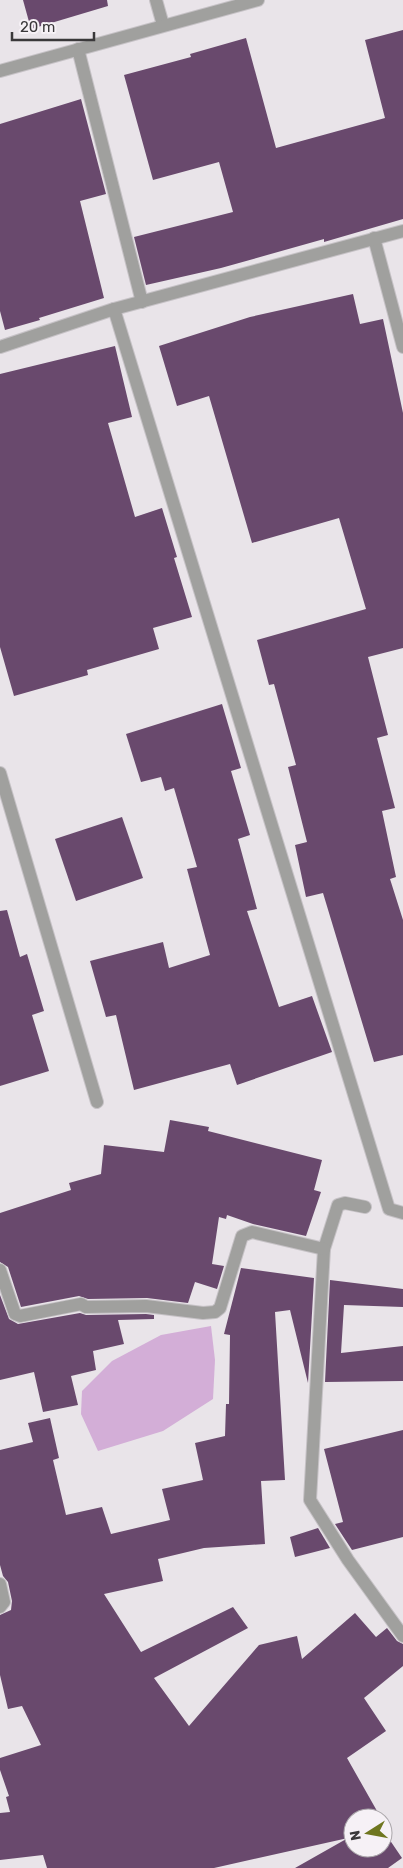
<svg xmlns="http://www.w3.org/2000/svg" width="403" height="1868" viewBox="0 0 403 1868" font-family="Rubik,sans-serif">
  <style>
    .water { fill: #d3aed7 }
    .building { fill: #69496d }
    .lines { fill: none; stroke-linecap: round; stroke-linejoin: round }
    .minor-casing { stroke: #c6c2c6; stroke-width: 14 }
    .minor { stroke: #a0a09e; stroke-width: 12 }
  </style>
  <rect width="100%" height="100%" fill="#e9e4e9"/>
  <path class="water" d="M211,1326l4,34 -2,39 -50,32 -65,20 -17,-37 1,-23 30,-30 49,-26z"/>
  <g class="building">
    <path d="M23,0h84l1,6 -77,23z"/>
    <path d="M403,30v189l-79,23v-3l-103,29 -75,17 -12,-48 99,-25 -14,-50 -66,18 -29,-105 67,-18 -1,-3 56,-16 30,110 109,-30 -20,-78z"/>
    <path d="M81,99l25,95 -26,7 24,97 -65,20 1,2 -35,10 -5,-19v-187z"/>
    <path d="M353,294l7,30 23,-5 20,94v235l-35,9 20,78 -11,3 18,70 -13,3 14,66 -6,2 13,41v135l-29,7 -51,-169 -17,4 -11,-52 12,-3 -19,-75 8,-2 -22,-81 -5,1 -12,-45 109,-31 -27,-91 -87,25 -43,-147 -32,10 -18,-60 91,-29z"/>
    <path d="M115,346l17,71 -24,6 27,94 27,-9 15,49 -3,1 18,59 -39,11 6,21 -72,21 1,5 -74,21 -14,-49v-273z"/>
    <path d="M222,704l19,64 -10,3 19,64 -12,4 19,70 -10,2 32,96 33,-11 20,56 -95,33 -7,-21 -96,26 -18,-75 -10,2 -16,-56 73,-19 6,26 41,-13 -23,-86 10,-2 -23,-79 -9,3 -4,-14 -20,5 -15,-48z"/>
    <path d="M122,817l21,61 -67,23 -21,-62z"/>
    <path d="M7,910l13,47 7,-3 17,57 -12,4 17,56 -49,15v-175z"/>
    <path d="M170,1120l39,7 -1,4 114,29 -8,30 7,2 -15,44 -53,-12 -26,-9 -1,4 -7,-2 -7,47 12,2 -7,23 -22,-7 -7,21 -41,-5 -59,1 -9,-3 -58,11 -13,-40 -8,-5v-49l71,-23 -2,-7 32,-9 3,-29 60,7z"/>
    <path d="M241,1268l73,10 -6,105 -18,-73 -15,2 10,168 -24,1 4,63 -61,4 -46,11 5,22 -59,13 37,58 92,-45 15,21 -94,50 35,48 70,-81 38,-9 5,23 53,-46 21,24 11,-9 10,13 6,3v22l-39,32 22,33 -39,27 34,60h-28v30h30v-26l5,8 -3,3 17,25 -14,10h-93l53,-30 -134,30h-167l-4,-13 -43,5v-47l10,-1 -4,-15 3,-1 -9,-26v-12l41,-13 -19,-39 -14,3 -8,-34v-60l11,-5 1,-9 -4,-19 -5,-6 -3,-11v-115l33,-8 -5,-19 22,-5 9,40 -6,2 13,55 36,-8 9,27 59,-14 -8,-31 41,-9 -8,-37 30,-7 1,-32h3l1,-69 -6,-1z"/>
    <path d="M330,1280l73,9v18l-59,-2 -3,48 62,-7v35l-78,1z"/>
    <path d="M0,1295l9,24 9,5 62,-11 6,2 60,-1 8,1v4l-36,1 6,24 -31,7 3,19 -25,6 7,29 -35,7 -9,-40 -34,8z"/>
    <path d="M403,1430v107l-51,13 -17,-26 8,-2 -19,-73z"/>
    <path d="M318,1528l12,20 -35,9 -5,-20z"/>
  </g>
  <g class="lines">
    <g class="minor-casing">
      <g id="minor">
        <path d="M156,0l7,25"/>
        <path d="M78,49l64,253"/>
        <path d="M0,71l258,-71"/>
        <path d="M374,238l29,109"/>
        <path d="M114,309l275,900 14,4"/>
        <path d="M0,347l114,-38 289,-78"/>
        <path d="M0,773l97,329"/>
        <path d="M365,1207l-20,-4 -7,2 -14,44 -14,251 38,60 55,76"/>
        <path d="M0,1270l15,44 5,2 61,-12 5,3 60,-1 57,7 12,-1 5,-4 22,-72 10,-4 72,17"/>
        <path d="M0,1584l4,18 -4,5"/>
      </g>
    </g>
    <use href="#minor" class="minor"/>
  </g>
  <g transform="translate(368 1833) rotate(259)"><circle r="24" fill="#f6f1f6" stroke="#aba7ab"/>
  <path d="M0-4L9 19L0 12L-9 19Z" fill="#6f761f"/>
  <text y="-8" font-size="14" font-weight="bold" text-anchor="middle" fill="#3a383a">N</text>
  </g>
  <path d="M12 32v8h82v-8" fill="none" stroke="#3a383a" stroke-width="2.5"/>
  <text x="20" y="32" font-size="15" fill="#3a383a" stroke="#f6f1f6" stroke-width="4" paint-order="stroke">20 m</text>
</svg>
